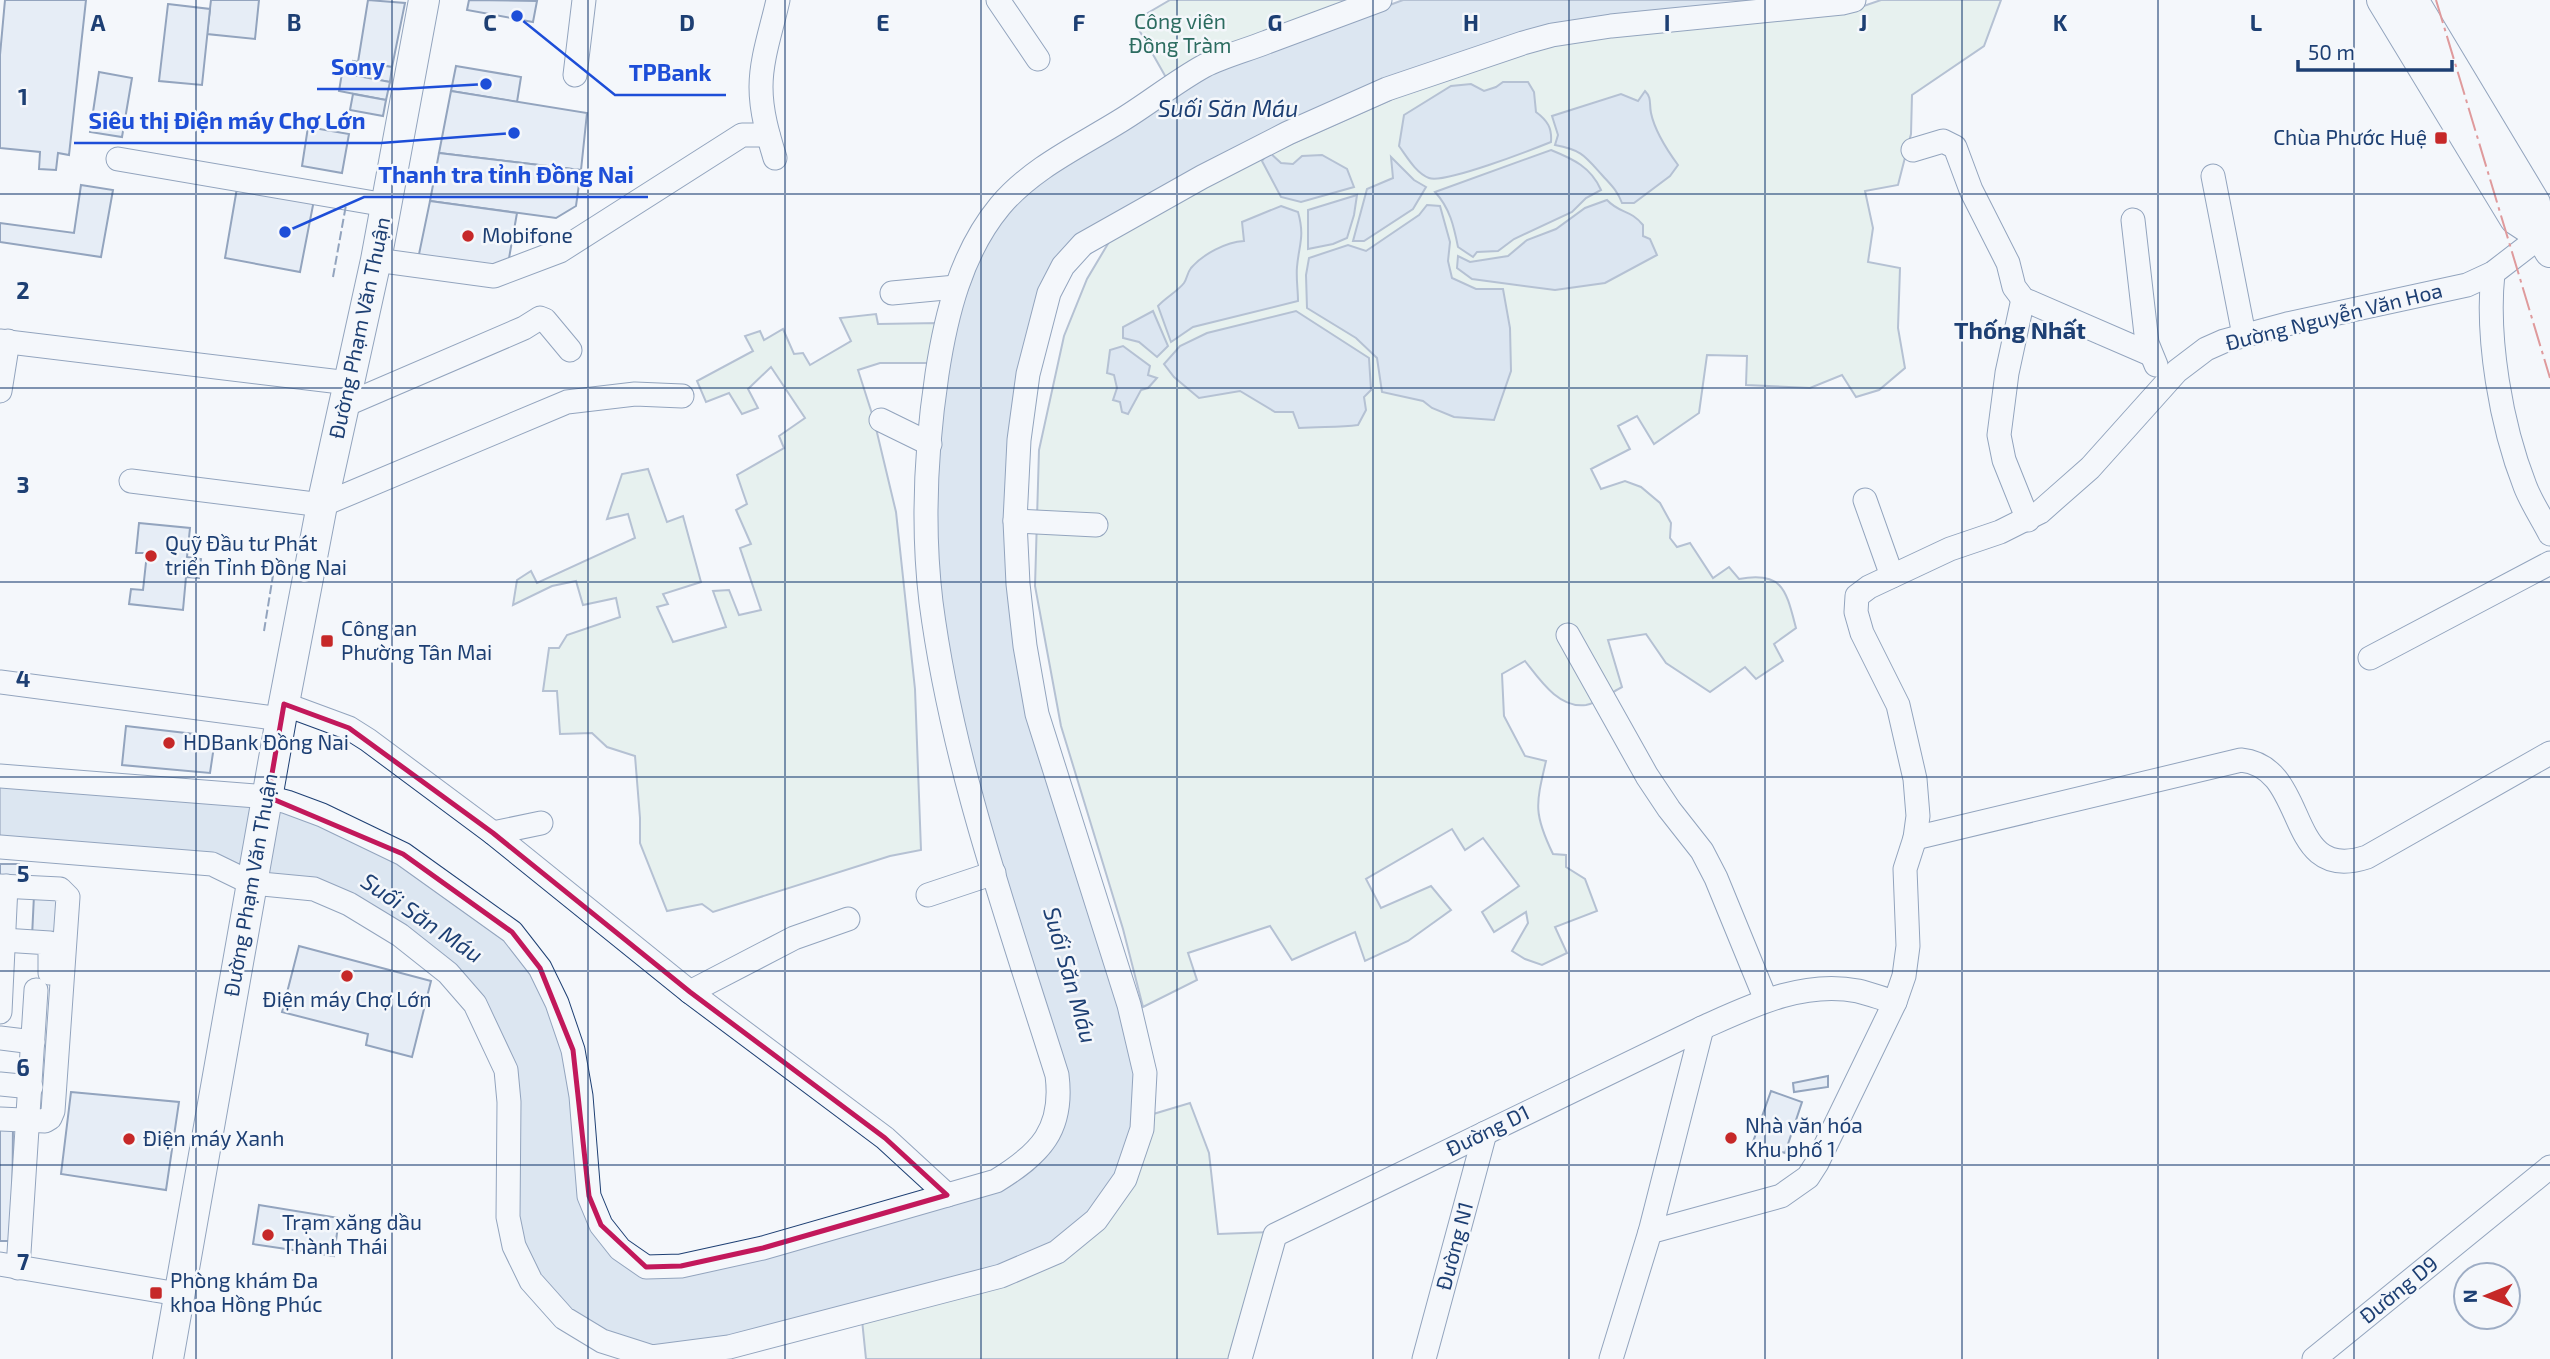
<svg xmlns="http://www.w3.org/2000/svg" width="2550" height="1359" viewBox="0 0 2550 1359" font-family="'Exo 2',sans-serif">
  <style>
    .green { fill: #d7e8df; stroke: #687fa3; stroke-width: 2 }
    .water { fill: #bed0e5; stroke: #687fa3; stroke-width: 2 }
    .building { fill: #d5e0f0; stroke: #1d3f73; stroke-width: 2 }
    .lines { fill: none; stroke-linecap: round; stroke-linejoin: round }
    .minor-casing { stroke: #1d3f73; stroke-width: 25 }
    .major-casing { stroke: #1d3f73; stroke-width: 32 }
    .minor { stroke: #f4f7fb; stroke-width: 23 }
    .major { stroke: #f4f7fb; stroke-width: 30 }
    .fence { stroke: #1d3f73; stroke-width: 2; stroke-dasharray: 9 3.5; stroke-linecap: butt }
    .power { stroke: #c62828; stroke-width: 2; stroke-dasharray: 24 5 3.5 5; stroke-linecap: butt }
    .marked { fill: none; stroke: #c2185b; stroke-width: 5; stroke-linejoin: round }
    .grid { fill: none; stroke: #1d3f73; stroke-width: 2; stroke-opacity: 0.55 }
    .poi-dot { fill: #c62828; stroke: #f4f7fb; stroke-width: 2.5 }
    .labels { text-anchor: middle; stroke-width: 5; stroke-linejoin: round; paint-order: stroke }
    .park-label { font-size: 21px; fill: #2c6c60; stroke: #f4f7fb }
    .poi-label { font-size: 21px; fill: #1d3f73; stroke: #f4f7fb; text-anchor: start }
    .street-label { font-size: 21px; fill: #1d3f73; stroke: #f4f7fb }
    .water-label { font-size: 23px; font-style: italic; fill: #1d3f73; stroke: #f4f7fb }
    .quarter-label { font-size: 24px; font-weight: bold; fill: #1d3f73; stroke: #f4f7fb }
    .grid-label { font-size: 23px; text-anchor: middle; font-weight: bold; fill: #1d3f73; stroke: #f4f7fb; stroke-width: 5; stroke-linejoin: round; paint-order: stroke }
    .leader { fill: none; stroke: #1d4ed8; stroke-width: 2.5 }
    .callout-dot { fill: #1d4ed8; stroke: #f4f7fb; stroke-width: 2.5 }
    .callout-label { font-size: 23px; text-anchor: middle; font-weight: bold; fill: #1d4ed8; stroke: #f4f7fb; stroke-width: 5; stroke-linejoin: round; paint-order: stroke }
  </style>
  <rect width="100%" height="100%" fill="#f4f7fb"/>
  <g class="green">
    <path d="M1170,0h191l-193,81 -34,-60z"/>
    <path d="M1881,0h120l-17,46 -72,49 -1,39 -13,51 -33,6 8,37 -5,34 32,6 -2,60 7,40 -26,22 -23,7 -14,-22 -32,13 -64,-3 1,-29 -40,-1 -8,58 -45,31 -17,-28 -19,10 12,23 -39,20 10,20 24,-8 16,6 19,16 11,20 -1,15 7,9 13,-4 23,35 16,-11 10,12c44,-8 47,11 57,49l-22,16 9,17 -27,18 -11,-12 -35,25 -44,-29 -20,-29 -38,6 14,47c-11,6 -25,16 -36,18 -27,4 -46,-25 -61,-44l-23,13 2,42 21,40 21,5c-10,43 -13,52 7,93l13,1v12l19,12 12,32 -42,16 12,26 -25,12 -17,-6 -13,-8 16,-28 -2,-11 -32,20 -12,-20 37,-26 -36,-48 -18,12 -13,-21 -86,50 15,29 50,-22 20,24 -43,31 -43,20 -10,-29 -63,28 -22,-34 -82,27 9,27 -54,27 -20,-78 -62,-203 -26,-140 4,-136 25,-114 23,-57 22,-37 124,-72 220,-98 105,-28 108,-16 189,-19z"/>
    <path d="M876,314l2,10 61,-1 -7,40h-52l-22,7 16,50 22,92 19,177 6,161 -31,6 -177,56 -11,-8 -35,7 -27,-68v-25l-5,-62 -28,-9 -15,-14 -32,1 -3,-43h-14l6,-43h10l8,-13 53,-18 -4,-19 -33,7 -7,-24 -24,5 -39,19 4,-25 14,-9 6,12 98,-45 -7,-24 -21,5 15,-45 26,-5 19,53 16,-6 18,66 -38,12 5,10 -11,3 16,35 53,-15 -13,-36 16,-1 10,25 22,-5 -21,-62 11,-4 -15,-34 11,-6 -10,-29 47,-27 -5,-12 26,-18 -34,-51 -23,22 10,19 -16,6 -13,-21 -23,9 -9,-21 56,-30 -8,-15 15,-5 4,9 19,-11 11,25 9,-1 7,12 41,-24 -11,-23z"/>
    <path d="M1190,1103l19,50 9,81 53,-2 -36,127h-369l-4,-39 288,-205z"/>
  </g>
  <g class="water">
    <path d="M1403,0h392l-243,27 -367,150 -143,115 -30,297 126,483 -2,54 -16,49 -29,40 -38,31 -53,23 -272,71 -76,9 -47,-14 -36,-22 -33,-36 -20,-60 1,-115 -36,-103 -131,-102 -350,-56v-60l273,22 127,58 107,76 28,35 31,79 16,147 61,76 356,-86 61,-61 -83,-328 -37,-183 -6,-141 16,-138 38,-102 41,-48 178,-114z"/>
    <path d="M1503,82h25l6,10 2,20c12,9 16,16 15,30 -20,8 -107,42 -122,36 -13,-5 -22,-21 -30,-32l5,-31 47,-29 20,-2 13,7 12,-4z"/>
    <path d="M1645,91c7,7 4,12 6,22 4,19 16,37 27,52l-8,11 -36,27h-12c-5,-13 -11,-18 -20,-28 -17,-19 -20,-25 -47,-30l3,-10 -6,-19 69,-22 17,7z"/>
    <path d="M1551,150c22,9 40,17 50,40l-15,8 -14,14 -58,27 -16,12 -21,1 -4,5 -15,-10c-4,-20 -8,-39 -23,-55z"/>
    <path d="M1269,152l12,11 12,1 9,-8 20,-1 25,14 7,18 -53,15 -20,-5 -19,-36z"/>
    <path d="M1391,157l23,23 12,7 -13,22 -49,32h-11l14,-52 26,-11z"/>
    <path d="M1357,195l-3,20 -7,23 -14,6 -25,5v-39z"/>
    <path d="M1607,200c13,14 23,9 36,25v11l7,3 7,16 -52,28 -50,7 -83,-11 -15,-11 1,-12 12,6 38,-6 19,-16 29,-11 29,-21z"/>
    <path d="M1427,205l13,1 10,36 -2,19 4,17 24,11h27l7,39 1,43 -17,49 -40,-3 -22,-9 -9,-7 -41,-9 -5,-34 -21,-20 -49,-30 -1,-33 3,-17 39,-13 18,6 53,-36z"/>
    <path d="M1281,206l17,6c7,25 1,32 -1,55 -1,11 1,23 1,34l-105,26 -22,15 -13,-36c7,-8 20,-15 26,-23 3,-4 3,-10 7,-15 12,-14 35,-26 53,-27l-2,-19z"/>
    <path d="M1153,311l15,35 -11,11 -18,-15 -16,-4v-11z"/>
    <path d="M1296,311l73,47 2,32 -7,7 2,13 -8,15c-20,3 -39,1 -59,3l-6,-16h-18l-35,-21 -41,7 -25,-21 -10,-13 16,-18 27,-13z"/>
    <path d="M1123,346l27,20 -2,9 9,3 -9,10 -7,2 -13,24 -6,-2 -2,-10 -7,-2 4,-12 -3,-13 -7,-2 3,-23z"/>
  </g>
  <g class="building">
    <path d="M5,0h81l-17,155 -11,-2 -2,17 -17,-1 1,-17 -40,-4v-93z"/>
    <path d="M211,0h48l-4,39 -48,-5z"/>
    <path d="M368,0l37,3 -13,64 -34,-5z"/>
    <path d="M469,0l68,1 -4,21 -66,-12z"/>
    <path d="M168,4l42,5 -8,76 -43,-4z"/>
    <path d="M353,61l39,6 -2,15 -39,-7z"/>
    <path d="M456,66l65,11 -4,25 -66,-11z"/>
    <path d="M99,72l33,6 -10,59 -32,-5z"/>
    <path d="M342,73l48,9 -4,18 -47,-9z"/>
    <path d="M451,91l136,22 -6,57 -142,-17z"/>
    <path d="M353,94l33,6 -3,16 -33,-6z"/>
    <path d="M308,127l41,7 -7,39 -40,-7z"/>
    <path d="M439,153l142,17 -5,36 -20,12 -126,-17z"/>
    <path d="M81,185l32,5 -12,67 -101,-15v-19l74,10z"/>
    <path d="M237,188l77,12 -14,72 -75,-14z"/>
    <path d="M430,201l87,12 -9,51 -15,5 -75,-10z"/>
    <path d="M139,523l51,5 -3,29 14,2 -2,19 -13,-1 -3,33 -54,-6 2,-15 12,1 4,-37h-11z"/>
    <path d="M126,726l77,9 11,11 -4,27 -88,-8z"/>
    <path d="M0,864h19l-1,16h-18z"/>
    <path d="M34,895l28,1 -2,42 -28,-1z"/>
    <path d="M299,946l132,35 -19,76 -46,-12 2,-11 -86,-22z"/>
    <path d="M1828,1076v11l-34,5 -1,-9z"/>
    <path d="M1771,1091l31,11 -17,51 -32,-11z"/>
    <path d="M71,1092l108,10 -13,88 -105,-16z"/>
    <path d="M0,1125h13l-1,116h-12z"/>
    <path d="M259,1205l80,13 -5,38 -81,-12z"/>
  </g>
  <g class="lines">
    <g class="minor-casing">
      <g id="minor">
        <path d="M998,0l40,59"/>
        <path d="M575,75l9,-75"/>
        <path d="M1913,150l30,-9 12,6 16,43 37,73 6,24 9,12 127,55"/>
        <path d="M775,158c-7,-23 -14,-46 -14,-71 0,-29 11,-59 17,-87"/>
        <path d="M118,159l268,46"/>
        <path d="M2213,176l31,159"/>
        <path d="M2133,220l14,123 9,22"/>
        <path d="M376,260l118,16 66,-25 182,-116h26"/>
        <path d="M2493,273c-7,65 8,152 32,213 6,16 17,32 25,48"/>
        <path d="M892,293l64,-6"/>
        <path d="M2023,299l-16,74 -8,62 5,25 24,60"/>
        <path d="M0,341l349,42"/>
        <path d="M0,391l8,-50"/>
        <path d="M345,405l179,-77 16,-10 5,2 25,30"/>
        <path d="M881,420l49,24"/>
        <path d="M131,481l191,24 245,-103 68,-8 47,2"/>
        <path d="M1865,500l27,76"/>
        <path d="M1015,521l81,4"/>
        <path d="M1568,635l79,141 22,33 33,42 14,27 50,122"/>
        <path d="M2370,658l180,-95"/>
        <path d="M0,682l281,37"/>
        <path d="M284,704l65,24 19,12 125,93 197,159 195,146 62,57"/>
        <path d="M0,776l268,21 19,5 35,13 81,39 109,78 28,36 17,35 16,47 8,46 8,100 12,29 19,24 26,18 35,-1 82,-18 233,-67c44,-27 68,-51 61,-106 -49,-156 -105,-311 -126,-473 -9,-75 -5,-154 6,-228 9,-59 24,-121 63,-168 32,-38 78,-59 120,-85 28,-17 55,-39 84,-55 20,-10 43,-16 63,-24 38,-14 75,-28 113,-42"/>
        <path d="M493,833l48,-10"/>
        <path d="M1915,838l326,-78c70,7 42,125 126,97l183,-104"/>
        <path d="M0,847l212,17 39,19 63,6 35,15 51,31 48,38 27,31 31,66 3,32 -1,115 6,29 17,35 33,37 38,23 50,16 77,-10 272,-71 56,-24 39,-32 29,-41 17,-50 3,-56 -16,-68 -92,-291 -12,-68 -7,-62 -3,-63 4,-81 9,-66 21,-81 14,-27 20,-22 119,-67 86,-44 99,-44 136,-46 29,-8 59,-9 231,-23 12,-3"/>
        <path d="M0,886l60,3 8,8 -15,214 -3,7 -5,3 -45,-2"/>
        <path d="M928,895l66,-22"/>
        <path d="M3,940l47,3v30"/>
        <path d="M690,992l104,-54 54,-19"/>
        <path d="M0,1012l6,-126"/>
        <path d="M0,1038l33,4"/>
        <path d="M0,1084l31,3"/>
        <path d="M1650,1232l52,-204"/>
        <path d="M0,1264l178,30"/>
        <path d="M18,1268l18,-278"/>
        <path d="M1240,1359l35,-124 427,-207c49,-22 101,-48 156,-37 13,3 25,8 37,11"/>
        <path d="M1424,1359l61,-226"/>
        <path d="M1611,1359l39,-127 131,-36 27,-19 9,-14 78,-161 9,-26 4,-30 -3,-77 10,-31 3,-22 -3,-37 -17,-74 -36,-72 -6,-21 1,-16 12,-9 81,-38 50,-17 40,-20 50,-44 87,-97 29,-22 18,-8 63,-17 180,-39 26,-12 48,-37"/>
        <path d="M2314,1359l236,-192"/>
      </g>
    </g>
    <g class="major-casing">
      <g id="major">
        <path d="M2382,0l133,219 26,17"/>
        <path d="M2413,0l122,203 6,33 9,16"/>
        <path d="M168,1359l113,-640 41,-214 54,-245 48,-260"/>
      </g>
    </g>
    <use href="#minor" class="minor"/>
    <use href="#major" class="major"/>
    <g class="fence">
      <path d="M333,277l13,-72"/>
      <path d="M264,631l10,-62"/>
    </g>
    <path class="power" d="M2436,0l114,378"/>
  </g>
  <path d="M0 0H2550V1359H0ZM284,704l65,24 144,105 197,159 195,146 62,57 -184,53 -82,18 -35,1 -45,-42 -12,-29 -16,-146 -33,-82 -28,-36 -109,-78 -135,-57z" fill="#f4f7fb" fill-opacity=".55" fill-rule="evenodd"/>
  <path class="marked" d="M284,704l65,24 144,105 197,159 195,146 62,57 -184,53 -82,18 -35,1 -45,-42 -12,-29 -16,-146 -33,-82 -28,-36 -109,-78 -135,-57z"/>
  <path class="grid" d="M196,0v1359M392,0v1359M588,0v1359M785,0v1359M981,0v1359M1177,0v1359M1373,0v1359M1569,0v1359M1765,0v1359M1962,0v1359M2158,0v1359M2354,0v1359M0,194h2550M0,388h2550M0,582h2550M0,777h2550M0,971h2550M0,1165h2550"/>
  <g class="poi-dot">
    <rect x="2434" y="131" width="14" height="14" rx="3.5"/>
    <circle cx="468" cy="236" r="7"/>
    <circle cx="151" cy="556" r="7"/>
    <rect x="320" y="634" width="14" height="14" rx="3.5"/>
    <circle cx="169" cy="743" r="7"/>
    <circle cx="347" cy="976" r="7"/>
    <circle cx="1731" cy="1138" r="7"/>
    <circle cx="129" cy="1139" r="7"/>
    <circle cx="268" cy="1235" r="7"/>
    <rect x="149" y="1286" width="14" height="14" rx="3.5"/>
  </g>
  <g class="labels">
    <g class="park-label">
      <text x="1180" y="29">Công viên<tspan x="1180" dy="24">Đồng Tràm</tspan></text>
    </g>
    <g class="poi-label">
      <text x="2427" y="145" text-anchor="end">Chùa Phước Huệ</text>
      <text x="482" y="243">Mobifone</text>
      <text x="165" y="551">Quỹ Đầu tư Phát<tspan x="165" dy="24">triển Tỉnh Đồng Nai</tspan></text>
      <text x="341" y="636">Công an<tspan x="341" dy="24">Phường Tân Mai</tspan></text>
      <text x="183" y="750">HDBank Đồng Nai</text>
      <text x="347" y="1007" text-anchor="middle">Điện máy Chợ Lớn</text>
      <text x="1745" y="1133">Nhà văn hóa<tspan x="1745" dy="24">Khu phố 1</tspan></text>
      <text x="143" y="1146">Điện máy Xanh</text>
      <text x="282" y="1230">Trạm xăng dầu<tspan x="282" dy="24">Thành Thái</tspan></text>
      <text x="170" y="1288">Phòng khám Đa<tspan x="170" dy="24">khoa Hồng Phúc</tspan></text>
    </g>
    <g class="street-label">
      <text transform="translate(2334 317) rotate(-14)" y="7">Đường Nguyễn Văn Hoa</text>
      <text transform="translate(360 328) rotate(-78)" y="7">Đường Phạm Văn Thuận</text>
      <text transform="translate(251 885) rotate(-80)" y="7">Đường Phạm Văn Thuận</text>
      <text transform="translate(1488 1131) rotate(-26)" y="7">Đường D1</text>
      <text transform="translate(1455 1246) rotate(-75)" y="7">Đường N1</text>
      <text transform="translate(2399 1290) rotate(-39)" y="7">Đường D9</text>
    </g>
    <g class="water-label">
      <text x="1228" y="117">Suối Săn Máu</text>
      <text transform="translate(422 918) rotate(34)" y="8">Suối Săn Máu</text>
      <text transform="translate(1070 975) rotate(74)" y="8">Suối Săn Máu</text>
    </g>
    <g class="quarter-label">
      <text x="2020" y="339">Thống Nhất</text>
    </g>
  </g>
  <g class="grid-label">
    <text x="98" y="31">A</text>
    <text x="294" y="31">B</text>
    <text x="490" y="31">C</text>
    <text x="687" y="31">D</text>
    <text x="883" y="31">E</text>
    <text x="1079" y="31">F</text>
    <text x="1275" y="31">G</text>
    <text x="1471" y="31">H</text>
    <text x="1667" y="31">I</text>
    <text x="1863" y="31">J</text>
    <text x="2060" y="31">K</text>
    <text x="2256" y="31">L</text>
    <text x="23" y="105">1</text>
    <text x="23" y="299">2</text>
    <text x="23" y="493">3</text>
    <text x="23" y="687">4</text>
    <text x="23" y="882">5</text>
    <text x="23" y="1076">6</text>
    <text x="23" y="1270">7</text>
  </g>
  <path class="leader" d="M486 84L399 89H317M517 16L615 95H726M514 133L381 143H74M285 232L364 197H648"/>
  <g class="callout-dot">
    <circle cx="486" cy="84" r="7"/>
    <circle cx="517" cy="16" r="7"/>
    <circle cx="514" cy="133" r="7"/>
    <circle cx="285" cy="232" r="7"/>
  </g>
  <g class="callout-label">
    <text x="358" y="75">Sony</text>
    <text x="670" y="81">TPBank</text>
    <text x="227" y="129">Siêu thị Điện máy Chợ Lớn</text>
    <text x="506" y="183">Thanh tra tỉnh Đồng Nai</text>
  </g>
  <g transform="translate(2487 1296) rotate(269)"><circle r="33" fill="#f4f7fb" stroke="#9eadc5" stroke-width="2"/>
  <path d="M0-5L12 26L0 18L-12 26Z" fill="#c62828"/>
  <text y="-10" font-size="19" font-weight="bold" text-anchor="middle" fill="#1d3f73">N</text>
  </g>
  <path d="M2298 60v10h154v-10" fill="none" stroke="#1d3f73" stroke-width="3.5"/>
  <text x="2308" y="60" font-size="21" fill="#1d3f73" stroke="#f4f7fb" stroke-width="5" paint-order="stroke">50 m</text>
</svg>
